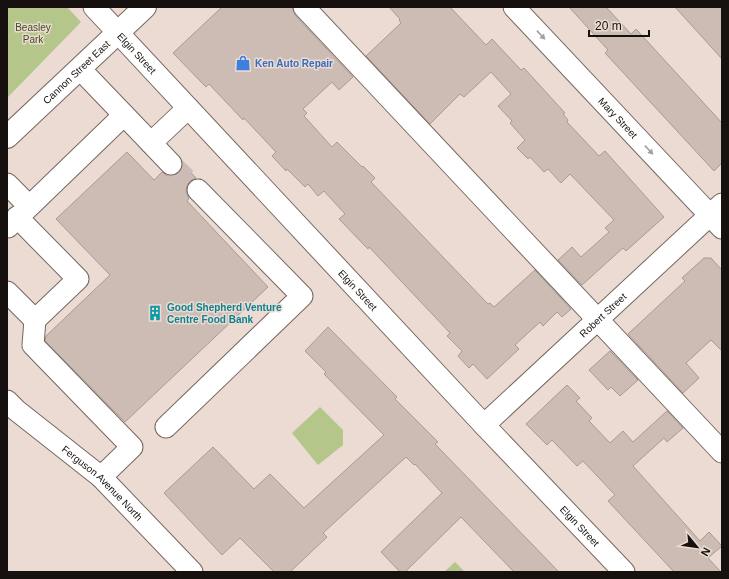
<svg xmlns="http://www.w3.org/2000/svg" width="729" height="579" viewBox="0 0 729 579" font-family="Arial,sans-serif">
  <style>
    .green { fill: #b4c689 }
    .building { fill: #ccbcb4; stroke: #a99a93 }
    .lines { fill: none; stroke-linecap: round; stroke-linejoin: round }
    .minor-tunnel { stroke: #cbbdb5; stroke-width: 21; stroke-dasharray: 21 10; stroke-linecap: butt }
    .minor-casing { stroke: #766861; stroke-width: 23 }
    .major-casing { stroke: #766861; stroke-width: 24 }
    .minor { stroke: #fff; stroke-width: 21 }
    .major { stroke: #fff; stroke-width: 22 }
    .oneway { fill: #a2a09f }
    .labels { text-anchor: middle; stroke-width: 3; stroke-linejoin: round; paint-order: stroke }
    .park-label { font-size: 10px; fill: #404c1b; stroke: #ebdbd3 }
    .street-label { font-size: 10px; fill: #16110e; stroke: #ebdbd3 }
    .shop-label { font-size: 10px; font-weight: bold; fill: #366cbe; stroke: #ebdbd3; text-anchor: start }
    .culture-label { font-size: 10px; font-weight: bold; fill: #0d838f; stroke: #ebdbd3; text-anchor: start }
  </style>
  <rect width="100%" height="100%" fill="#ebdbd3"/>
  <g class="green">
    <path d="M7,7h60l14,15 -74,76z"/>
    <path d="M320,407l23,23v15l-25,20 -26,-32z"/>
    <path d="M455,562l10,10h-21z"/>
  </g>
  <g class="building">
    <path d="M222,7h70l3,8 58,62 -14,13 -7,-8 -29,27 4,4 -3,3 28,31 5,-5 25,25 1,-1 12,12 -4,4 117,122 2,-1 4,4 41,-37 36,39 -9,8 -5,-5 -14,14 -3,-4 -25,23 4,4 -32,30 -14,-15 -4,4 -11,-12 4,-5 -15,-15 3,-3 -81,-86 -1,2 -29,-30 6,-5 -21,-23 -6,5 -10,-12 -3,3 -18,-18 -1,2 -14,-15 4,-4 -32,-34 -1,2 -34,-36 -3,3 -33,-34z"/>
    <path d="M389,7h61l36,38 6,-6 29,31 3,-2 41,45 -2,1 5,6 -1,2 32,34 6,-5 59,66 -38,34 -3,-3 -41,37 -24,-25 14,-13 9,10 28,-25 -4,-4 9,-8 -44,-46 -9,9 -13,-14 -4,3 -14,-15 -2,2 -11,-11 8,-8 -15,-17 2,-2 -14,-15 13,-12 -20,-22 -27,25 -4,-3 -30,30 -64,-68 35,-33 -2,-3 1,-1z"/>
    <path d="M569,7h37l25,27 5,-5 86,94v40l-8,8 -109,-118 3,-3z"/>
    <path d="M675,7h47v52z"/>
    <path d="M127,152l27,28 8,-8 6,4h5l6,-3 4,-9 13,14 -6,3 -3,5 -1,7 3,5 -2,3 81,86 -143,135 -80,-81 1,-5 64,-61 -54,-56z"/>
    <path d="M704,258h7l11,12v81l-11,-11 -25,23 13,15 -16,15 -55,-59 57,-53 -3,-3z"/>
    <path d="M328,327l69,70 -2,2 43,43 -3,2 124,128h-45l-53,-55 -56,55h-5l-19,-20 61,-59 -27,-29 -1,1 -8,-8 -83,76 4,4 -37,35h-16l-34,-34 -18,17 -58,-62 49,-46 41,42 16,-15 34,34 80,-73 -60,-61 2,-2 -21,-21z"/>
    <path d="M610,351l28,29 -18,16 -9,-9 -3,3 -19,-20z"/>
    <path d="M567,385l13,13 -4,3 16,17 -3,3 21,22 13,-12 10,11 34,-31 16,17 -16,14 -3,-4 -31,28 67,75 9,-9 13,14 -14,12 13,14h-47l-66,-71 7,-6 -32,-34 -6,5 -25,-26 -5,5 -21,-21z"/>
  </g>
  <g class="lines">
    <path class="minor-tunnel" d="M171,164l27,26"/>
    <g class="minor-casing">
      <g id="minor">
        <path id="s1" d="M94,7l390,418 140,147"/>
        <path d="M304,7l418,445"/>
        <path id="s2" d="M514,7l208,221"/>
        <path d="M80,69l71,74 37,-35"/>
        <path d="M151,143l20,21"/>
        <path d="M7,184l22,22"/>
        <path d="M8,227l116,-112"/>
        <path d="M7,292l28,28 43,-41 -61,-62"/>
        <path d="M35,320l-2,25 99,102 -31,30"/>
        <path id="s3" d="M7,401l9,9 85,67 91,95"/>
        <path id="s4" d="M484,425l238,-221"/>
        <path d="M166,427l136,-131 -104,-106"/>
      </g>
    </g>
    <g class="major-casing">
      <g id="major">
        <path id="s5" d="M7,137l138,-130"/>
      </g>
    </g>
    <use href="#minor" class="minor"/>
    <use href="#major" class="major"/>
  </g>
  <defs><path id="oneway-solid" d="M-6-.8H1V-3.2L6.5 0L1 3.2V.8H-6Z"/></defs>
  <g class="oneway">
    <use href="#oneway-solid" transform="translate(541 35) rotate(47)"/>
    <use href="#oneway-solid" transform="translate(649 150) rotate(47)"/>
  </g>
  <defs>
    <g id="shop-bare" transform="scale(1.2)"><path d="M-5-2.5h2.3a2.7 3.5 0 0 1 5.4 0H5L5.5 6h-11ZM-1.5-2.5h3a1.5 2.3 0 0 0-3 0Z" fill="#3f7fe0" stroke="#ebdbd3" stroke-width="2.5" paint-order="stroke"/></g>
    <g id="building-bare" transform="scale(1.2)"><path d="M-4-6H4V6H1V3H-1V6H-4ZM-2.5-4.3h1.7v1.8h-1.7ZM.8-4.3h1.7v1.8H.8ZM-2.5-1h1.7V.8h-1.7ZM.8-1h1.7V.8H.8Z" fill="#0f9aa8" stroke="#ebdbd3" stroke-width="2.5" paint-order="stroke"/></g>
  </defs>
  <g fill-rule="evenodd">
    <use href="#shop-bare" x="243" y="63"/>
    <use href="#building-bare" x="155" y="313"/>
  </g>
  <g class="labels">
    <g class="park-label">
      <text x="33" y="31">Beasley<tspan x="33" dy="12">Park</tspan></text>
    </g>
    <g class="street-label">
      <text dy="4" stroke="none"><textPath href="#s1" startOffset="63">Elgin Street</textPath></text>
      <text dy="4" stroke="none"><textPath href="#s5" startOffset="95">Cannon Street East</textPath></text>
      <text dy="4" stroke="none"><textPath href="#s2" startOffset="152">Mary Street</textPath></text>
      <text dy="4" stroke="none"><textPath href="#s1" startOffset="387">Elgin Street</textPath></text>
      <text dy="4" stroke="none"><textPath href="#s4" startOffset="162">Robert Street</textPath></text>
      <text dy="4" stroke="none"><textPath href="#s3" startOffset="126">Ferguson Avenue North</textPath></text>
      <text dy="4" stroke="none"><textPath href="#s1" startOffset="711">Elgin Street</textPath></text>
    </g>
    <g class="shop-label">
      <text x="255" y="67">Ken Auto Repair</text>
    </g>
    <g class="culture-label">
      <text x="167" y="311">Good Shepherd Venture<tspan x="167" dy="12">Centre Food Bank</tspan></text>
    </g>
  </g>
  <rect width="729" height="579" fill="none" stroke="#16110e" stroke-width="16"/>
  <g transform="translate(697 547) rotate(119)" stroke="#ebdbd3" stroke-width="3" paint-order="stroke">
  <path d="M0-3L7 15L0 10L-7 15Z" fill="#16110e"/>
  <text y="-6" font-size="11" font-weight="bold" text-anchor="middle" fill="#16110e">N</text>
  </g>
  <path d="M589 30v6h60v-6" fill="none" stroke="#16110e" stroke-width="2"/>
  <text x="595" y="30" font-size="12" fill="#16110e" stroke="#ebdbd3" stroke-width="3" paint-order="stroke">20 m</text>
</svg>
